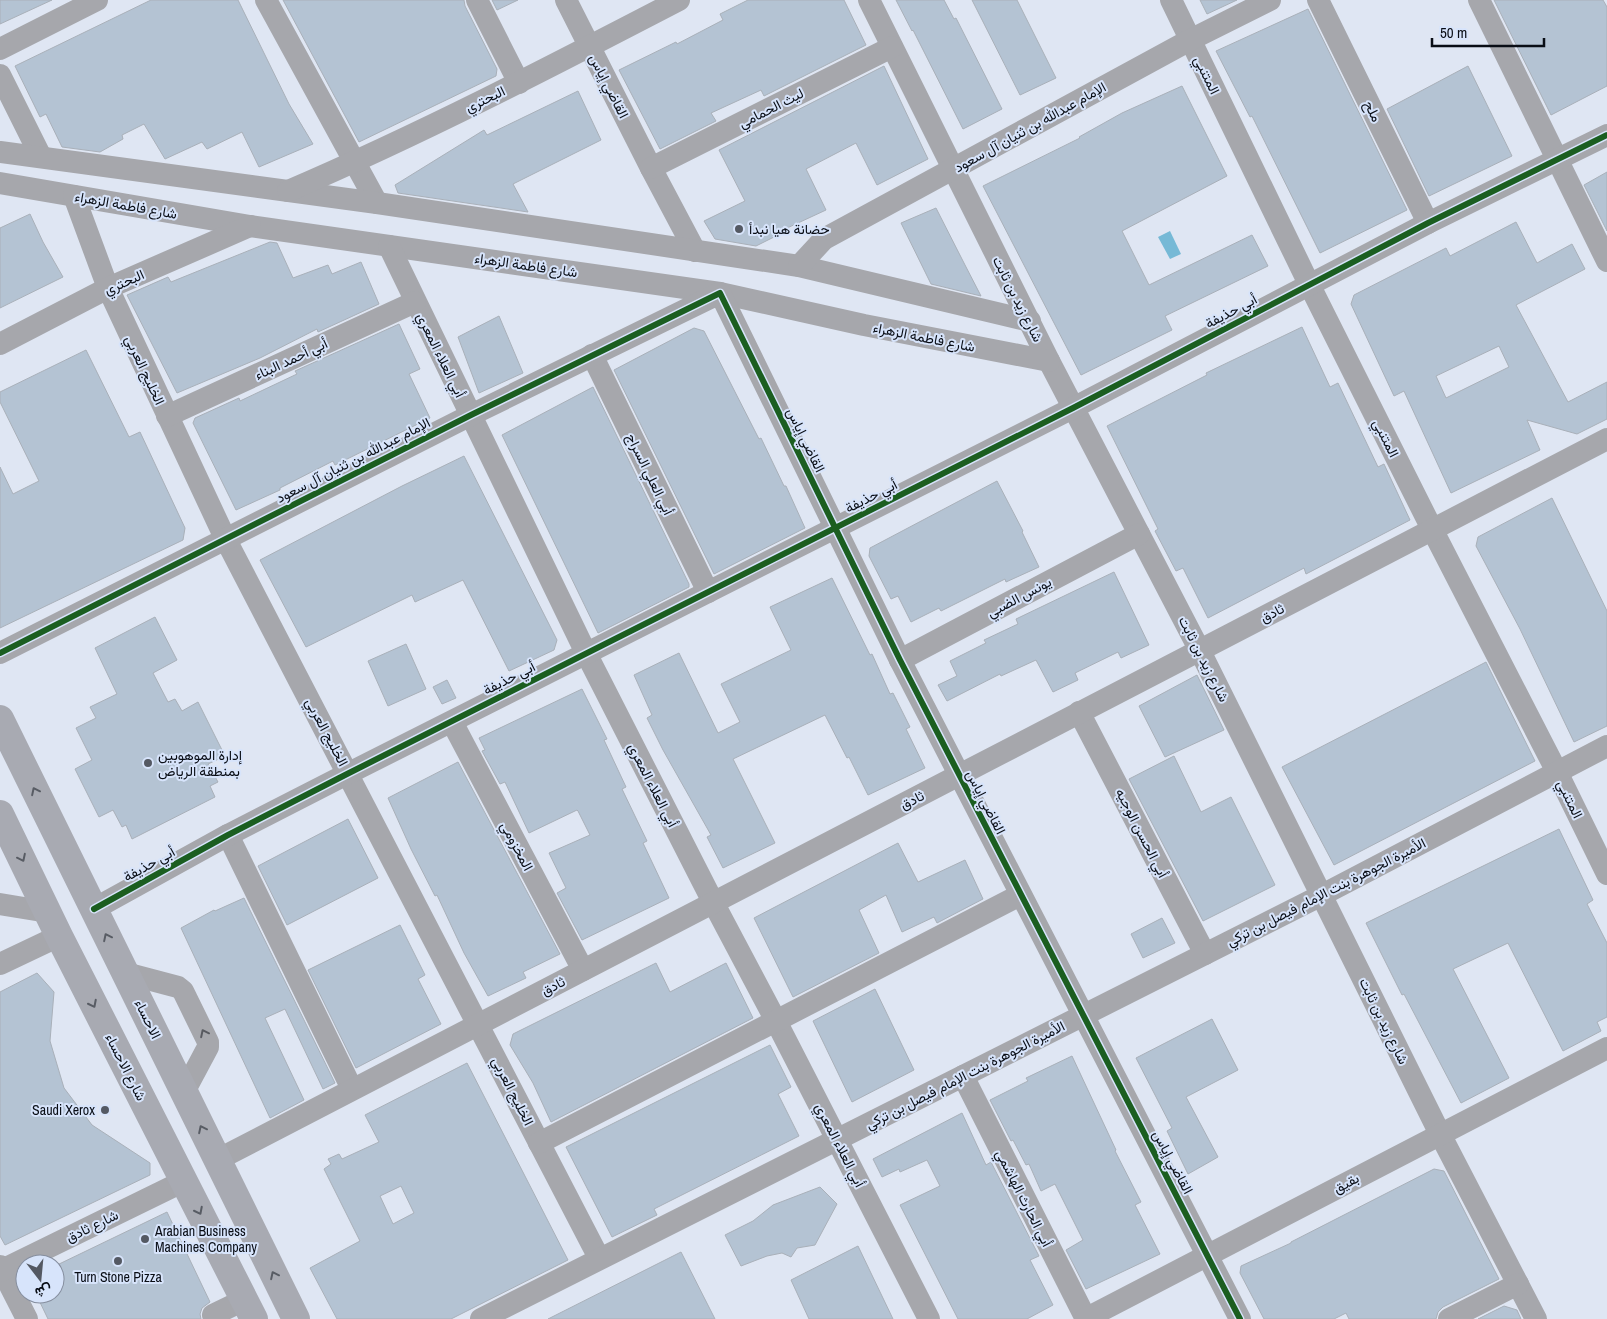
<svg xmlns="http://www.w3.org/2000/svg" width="1607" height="1319" viewBox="0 0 1607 1319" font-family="'Archivo Narrow',Vazirmatn,sans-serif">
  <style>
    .water { fill: #76b9d6 }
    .building { fill: #b4c3d3; stroke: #a9b0b9; fill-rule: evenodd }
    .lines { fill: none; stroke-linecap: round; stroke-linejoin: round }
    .minor { stroke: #a6a7ac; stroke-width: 22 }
    .major { stroke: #a8aab2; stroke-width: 28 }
    .cycleway-casing { stroke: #d7e4fb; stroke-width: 9 }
    .cycleway { stroke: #1b5e20; stroke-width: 6 }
    .oneway { stroke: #585c64 }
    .oneway2 { stroke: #585a60 }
    .poi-dot { fill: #545963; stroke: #d7e4fb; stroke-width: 2 }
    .labels { text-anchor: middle; stroke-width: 4; stroke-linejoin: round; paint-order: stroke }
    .street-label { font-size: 14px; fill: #090d15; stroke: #d7e4fb }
    .poi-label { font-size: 14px; fill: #090d15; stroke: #d7e4fb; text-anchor: start }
  </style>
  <rect width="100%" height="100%" fill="#dfe6f3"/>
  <path class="water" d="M1170,231l11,23 -11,5 -12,-22z"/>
  <g class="building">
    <path d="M0,0h52l-52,24z"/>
    <path d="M151,0h87l51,104 24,40 -54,23 -17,-35 -35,17 -5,-7 -37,17 -21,-35 -22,11 1,4 -23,13 -38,-5 -16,-33 -6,3 -25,-51z"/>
    <path d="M283,0h181l1,6 32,63 -1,7 -137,66z"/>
    <path d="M492,0h26l-21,10z"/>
    <path d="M748,0h96l22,45 -102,51 -3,-6 -50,23 5,8 -56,28 -41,-79 57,-28 1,2 46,-24 -3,-6z"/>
    <path d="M896,0h48l10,19 2,-1 46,91 -39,20 -50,-99 -1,1z"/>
    <path d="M972,0h45l39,78 -36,17z"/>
    <path d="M1200,0h37l-30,14z"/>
    <path d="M1494,0h109l4,7v79l-56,29z"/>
    <path d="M1308,9l99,201 -87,43 -68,-137 -2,1 -34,-66z"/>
    <path d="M884,66l44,93 -51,26 -21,-42 -50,26 20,41 -54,25 2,2 -18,9 -41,-7 -11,-18 41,-20 -26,-51z"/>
    <path d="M1468,66l44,90 -83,40 -42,-87z"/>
    <path d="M1182,86l45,90 -105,55 27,54 103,-50 16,31 -103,50 7,14 -91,45 -98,-189 97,-48 -1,-1 43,-24z"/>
    <path d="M578,91l23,49 -88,44 15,28 -130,-19 -3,-8 89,-55 3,5z"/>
    <path d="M1607,172v59l-23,-46z"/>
    <path d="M936,208l29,57 16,31 -50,-12 -30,-61z"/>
    <path d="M30,214l13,28 20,35 -63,31v-80z"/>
    <path d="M1516,222l21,41 35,-19 13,25 -69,36 52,97 39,-20v37l-30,15 -50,-14 13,30 -89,43 -47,-102 -10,5 -43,-92 3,-9 92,-47 4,8zM1499,346l10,21 -63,31 -10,-22z"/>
    <path d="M270,242l7,1 16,35 35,-13 4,9 29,-12 18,42 -61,28 -1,-3 -57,29 -83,35 -50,-98 41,-18 3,5z"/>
    <path d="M499,316l24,57 -44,20 -21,-56z"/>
    <path d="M399,324l21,45 -11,5 21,44 -95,47 -2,-4 -53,27v2l-44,20 -43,-87 2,-5 44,-20 1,3 57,-27 -2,-3z"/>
    <path d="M1302,327l28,60 8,-4 40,84 6,-3 26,56 -104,54 -2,-6 -96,50 -25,-50 -7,3 -21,-40 3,-2 -51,-103 100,-51 -1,-2z"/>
    <path d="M694,328l10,3 55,108 2,-1 23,48h2l19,42 -91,46 -100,-204z"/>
    <path d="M86,350l43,87 11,-5 45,96 -2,12 -183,88v-161l13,27 26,-13 -39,-79v-10z"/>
    <path d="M593,387l96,197v3l-91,46 -96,-198z"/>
    <path d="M464,456l93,184 -3,10 -45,21 -46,-91 -48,22 -3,-7 -106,52 -46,-87 142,-74z"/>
    <path d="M997,481l26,50 -1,1 17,35 -33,15 -1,-3 -64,32 -2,-3 -28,14 -13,-26 -7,3 -22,-43 1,-8z"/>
    <path d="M1552,498l55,113v115l-33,16 -54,-113 -44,-83 2,-9z"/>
    <path d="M1114,572l35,73 -28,13 -3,-6 -43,21 3,7 -25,12 -17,-32 -35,16 -1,-2 -53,27 -9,-16 19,-9 -7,-15 36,-18 -2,-3 34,-16 -2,-5z"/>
    <path d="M832,578l38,77 2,-1 18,40 3,-1 17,34 -4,2 19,39 -57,27 -19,-38 -2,1 -22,-43 -92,44 42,84 -52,25 -16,-31 4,-2 -48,-85 -16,-32 5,-3 -18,-40 45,-22 39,80 22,-11 -19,-38 70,-34 -21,-43z"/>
    <path d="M155,617l22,43 -24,13 15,29 7,-3 7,12 16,-9 27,54 -17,8 10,18 -8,4 5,11 -83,42 -6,-14 -4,2 -9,-17 -14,7 -24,-48 17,-9 -16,-32 20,-10 -6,-11 27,-13 -22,-46z"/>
    <path d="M406,644l20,45 -38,17 -20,-45z"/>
    <path d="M1486,662l49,99 -201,104 -52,-98z"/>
    <path d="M1197,675l27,55 -59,27 -26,-51z"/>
    <path d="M447,680l9,18 -14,6 -9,-17z"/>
    <path d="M582,689l25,50 -3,1 22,47 -4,2 25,52 -4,2 26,55 -87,42 -25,-47 9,-5 -17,-35 41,-18 -12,-24 -1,-1 -48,23 -24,-51 -5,2 -18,-33 3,-1 -6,-12z"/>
    <path d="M1174,756l27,56 30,-15 44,88 -72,36 -74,-142z"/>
    <path d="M458,762l102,192 -37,18 3,6 -38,18 -24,-43 -27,-58 -2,1 -24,-47 -23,-51z"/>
    <path d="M348,819l30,59 -91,47 -29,-59z"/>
    <path d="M1559,829l34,71 -6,4 20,39v74l-10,5 4,9 -38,20 -55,-108 -55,26 56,109 -48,25 -57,-109 -2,1 -36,-72z"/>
    <path d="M898,843l20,39 47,-22 18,39 -46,24 -3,-6 -32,15 -16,-37 -27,15 20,43 -86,44 -39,-79z"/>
    <path d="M244,898l91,185 -12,6 -38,-80 -20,9 39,82 -34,18 -89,-190 33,-18 1,1z"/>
    <path d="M1162,918l13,25 -32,15 -12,-24z"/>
    <path d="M400,925l25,50 -7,4 23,45 -85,44 -48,-98z"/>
    <path d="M656,963l14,29 56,-29 27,55 -202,104 -18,-39 -23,-38 3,-11z"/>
    <path d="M37,973l17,19 -4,49 14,47 28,37 58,38v12l-145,70 -5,-9v-244z"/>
    <path d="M875,989l39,81 -62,32 -39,-81z"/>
    <path d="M1212,1019l26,51 -52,27 32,60 -30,17 -21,-43 5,-3 -36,-70z"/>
    <path d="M770,1045l21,42 -13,7 21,42 -145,73 3,6 -45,22 -46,-90z"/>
    <path d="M1072,1056l44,94 -1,1 26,51 -6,3 25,49 -74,35 -20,-39 17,-10 -28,-56 -14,7 -12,-27 -3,1 -13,-25 -2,1 -21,-41 38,-19 -2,-3z"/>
    <path d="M467,1063l101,197 -117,59h-114l-27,-51 50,-27 -36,-72 7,-5 -3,-5 11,-5 3,5 37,-17 -14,-27zM401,1186l13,27 -21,11 -13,-28z"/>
    <path d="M962,1113l24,52 5,-3 48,94 -9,4 23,45 -26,14h-69l-58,-114 40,-19 -13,-26 -27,12 -1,-3 -17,8 -9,-18z"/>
    <path d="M1434,1169l10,2 55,108 -56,28 -5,5 -2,7h-87l-3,-6 -12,6h-70l-24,-46 1,-7 50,-23v-1z"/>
    <path d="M820,1187l17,17 -22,41 -18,3 -6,9 -9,-4 -15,3 -26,10 -16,-31 28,-14 20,-16z"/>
    <path d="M167,1212l43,90 -8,6 -2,6 1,5h-153l-12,-25h19v-28z"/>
    <path d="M858,1246l35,73h-84l-18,-39z"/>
    <path d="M681,1252l34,67h-167z"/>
    <path d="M1504,1306l13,4 4,9h-43z"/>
  </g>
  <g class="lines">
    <g class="minor">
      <path d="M266,0l111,203"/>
      <path d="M477,0l42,83"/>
      <path d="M566,0l85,168 44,83"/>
      <path d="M869,0l180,361 151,290 240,483 96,185"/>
      <path d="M1171,0l138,284 123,245 125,243 50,102"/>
      <path d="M1318,0l110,223"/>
      <path d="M1479,0l128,261"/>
      <path d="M0,49l97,-49"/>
      <path d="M0,75l41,82"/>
      <path d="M0,152l377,51 422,63 231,55"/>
      <path d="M651,168l241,-121"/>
      <path d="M0,183l250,43 470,67 144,32 185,36"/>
      <path d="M288,191c133,-57 262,-124 391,-191"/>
      <path d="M74,196l34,92 117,250 374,720"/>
      <path d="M389,246l197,407 127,249 63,119 153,298"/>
      <path d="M799,266l25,-27 366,-199 80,-40"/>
      <path d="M0,344l108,-56 142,-62"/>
      <path d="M592,355l116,237"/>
      <path d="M167,416l248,-114"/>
      <path d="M0,653l471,-238 249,-122 180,367 340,659"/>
      <path d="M900,660l239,-126"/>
      <path d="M1079,712l126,242"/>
      <path d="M452,722l131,248"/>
      <path d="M228,835l124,254"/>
      <path d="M0,904l48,8"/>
      <path d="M94,909l134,-74 121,-62 724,-365 355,-185 179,-88"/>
      <path d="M0,964l59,-28"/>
      <path d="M125,973l53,14 5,4 25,51v5l-24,45"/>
      <path d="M963,1076l123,243"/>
      <path d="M539,1143l481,-248"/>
      <path d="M217,1160l1390,-721"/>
      <path d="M0,1266l27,53"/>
      <path d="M0,1271l184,-90"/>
      <path d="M213,1315l31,-15"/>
      <path d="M481,1319l841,-424 285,-149"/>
      <path d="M1085,1319l522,-271"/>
      <path d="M1449,1319l69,-35"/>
    </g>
    <g class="major">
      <path d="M0,719l296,600"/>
      <path d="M0,814l59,122 195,383"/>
    </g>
    <g class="cycleway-casing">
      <g id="cycleway">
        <path d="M0,653l471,-238 249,-122 180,367 340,659"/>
        <path d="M94,909l134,-74 121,-62 724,-365 355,-185 179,-88"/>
      </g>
    </g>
    <use href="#cycleway" class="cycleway"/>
  </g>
  <defs><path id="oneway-chevron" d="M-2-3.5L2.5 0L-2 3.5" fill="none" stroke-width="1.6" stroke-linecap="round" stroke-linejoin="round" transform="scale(1.25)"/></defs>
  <g class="oneway">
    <use href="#oneway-chevron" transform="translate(35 791) rotate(-116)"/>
    <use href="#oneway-chevron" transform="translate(22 858) rotate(64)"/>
    <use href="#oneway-chevron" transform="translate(107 937) rotate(-116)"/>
    <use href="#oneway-chevron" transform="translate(93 1004) rotate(63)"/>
    <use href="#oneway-chevron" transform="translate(202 1129) rotate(-116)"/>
    <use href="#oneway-chevron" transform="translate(199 1211) rotate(63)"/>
    <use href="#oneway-chevron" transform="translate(274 1275) rotate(-116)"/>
  </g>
  <use class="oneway2" href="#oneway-chevron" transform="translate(204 1033) rotate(-116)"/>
  <g class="poi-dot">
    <circle cx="739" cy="229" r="5"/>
    <circle cx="148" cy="763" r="5"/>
    <circle cx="105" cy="1110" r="5"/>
    <circle cx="145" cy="1239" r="5"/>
    <circle cx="118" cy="1261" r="5"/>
  </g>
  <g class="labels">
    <g class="street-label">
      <text transform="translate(1207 75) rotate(64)" y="5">المتنبي</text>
      <text transform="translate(609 86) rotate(63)" y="5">القاضي إياس</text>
      <text transform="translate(485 99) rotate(-26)" y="5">البحتري</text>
      <text transform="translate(771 108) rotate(-27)" y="5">ليث الحمامي</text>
      <text transform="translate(1373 111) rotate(64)" y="5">ملح</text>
      <text transform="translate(1030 127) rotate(-29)" y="5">الإمام عبدالله بن ثنيان آل سعود</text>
      <text transform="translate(126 205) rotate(10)" y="5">شارع فاطمة الزهراء</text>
      <text transform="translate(526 265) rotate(8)" y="5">شارع فاطمة الزهراء</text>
      <text transform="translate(124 282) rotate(-24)" y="5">البحتري</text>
      <text transform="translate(1018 299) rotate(63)" y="5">شارع زيد بن ثابت</text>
      <text transform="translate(1231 311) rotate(-28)" y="5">أبي حذيفة</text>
      <text transform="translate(924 337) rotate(11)" y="5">شارع فاطمة الزهراء</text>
      <text transform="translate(441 355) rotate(64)" y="5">أبي العلاء المعري</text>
      <text transform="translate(291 359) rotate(-25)" y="5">أبي أحمد البناء</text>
      <text transform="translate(145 370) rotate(65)" y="5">الخليج العربي</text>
      <text transform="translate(1386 438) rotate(63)" y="5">المتنبي</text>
      <text transform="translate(806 440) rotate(64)" y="5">القاضي إياس</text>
      <text transform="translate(353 460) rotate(-27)" y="5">الإمام عبدالله بن ثنيان آل سعود</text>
      <text transform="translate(650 474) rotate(64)" y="5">أبي العلي السراج</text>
      <text transform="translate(871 496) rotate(-27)" y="5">أبي حذيفة</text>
      <text transform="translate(1019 597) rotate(-28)" y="5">يونس الضبي</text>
      <text transform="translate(1272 613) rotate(-28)" y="5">ثادق</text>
      <text transform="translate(1204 659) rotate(63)" y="5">شارع زيد بن ثابت</text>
      <text transform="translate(509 678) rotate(-27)" y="5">أبي حذيفة</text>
      <text transform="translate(327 732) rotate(62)" y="5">الخليج العربي</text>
      <text transform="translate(653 785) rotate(63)" y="5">أبي العلاء المعري</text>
      <text transform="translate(1570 799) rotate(64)" y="5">المتنبي</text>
      <text transform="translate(912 800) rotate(-27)" y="5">ثادق</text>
      <text transform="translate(986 802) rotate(63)" y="5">القاضي إياس</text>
      <text transform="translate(1142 833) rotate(63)" y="5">أبي الحسن الوجيه</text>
      <text transform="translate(517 846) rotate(62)" y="5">المخزومي</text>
      <text transform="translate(149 864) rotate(-29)" y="5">أبي حذيفة</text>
      <text transform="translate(1326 892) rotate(-27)" y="5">الأميرة الجوهرة بنت الإمام فيصل بن تركي</text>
      <text transform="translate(553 986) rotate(-28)" y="5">ثادق</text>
      <text transform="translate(148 1019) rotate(64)" y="5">الاحساء</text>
      <text transform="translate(1384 1021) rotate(64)" y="5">شارع زيد بن ثابت</text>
      <text transform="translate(126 1067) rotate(63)" y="5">شارع الاحساء</text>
      <text transform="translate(965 1075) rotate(-27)" y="5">الأميرة الجوهرة بنت الإمام فيصل بن تركي</text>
      <text transform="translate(513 1091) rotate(63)" y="5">الخليج العربي</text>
      <text transform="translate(840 1145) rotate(63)" y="5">أبي العلاء المعري</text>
      <text transform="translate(1173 1162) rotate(62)" y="5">القاضي إياس</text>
      <text transform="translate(1346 1183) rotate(-28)" y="5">بقيق</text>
      <text transform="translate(1024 1198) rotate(63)" y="5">أبي الحارث الهاشمي</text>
      <text transform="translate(92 1226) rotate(-26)" y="5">شارع ثادق</text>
    </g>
    <g class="poi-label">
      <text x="749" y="234">حضانة هيا نبدأ</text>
      <text x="158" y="760">إدارة الموهوبين<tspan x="158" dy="16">بمنطقة الرياض</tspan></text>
      <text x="95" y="1115" text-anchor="end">Saudi Xerox</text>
      <text x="155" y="1236">Arabian Business<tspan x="155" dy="16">Machines Company</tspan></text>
      <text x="118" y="1282" text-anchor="middle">Turn Stone Pizza</text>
    </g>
  </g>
  <g transform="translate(40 1279) rotate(164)"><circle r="24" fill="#d7e4fb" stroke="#858e9f"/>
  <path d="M0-4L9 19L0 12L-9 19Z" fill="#545963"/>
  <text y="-8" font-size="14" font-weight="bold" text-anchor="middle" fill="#090d15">ش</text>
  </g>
  <path d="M1432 38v8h112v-8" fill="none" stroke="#090d15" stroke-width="2.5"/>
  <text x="1440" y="38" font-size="15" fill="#090d15" stroke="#d7e4fb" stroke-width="4" paint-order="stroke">50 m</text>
</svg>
